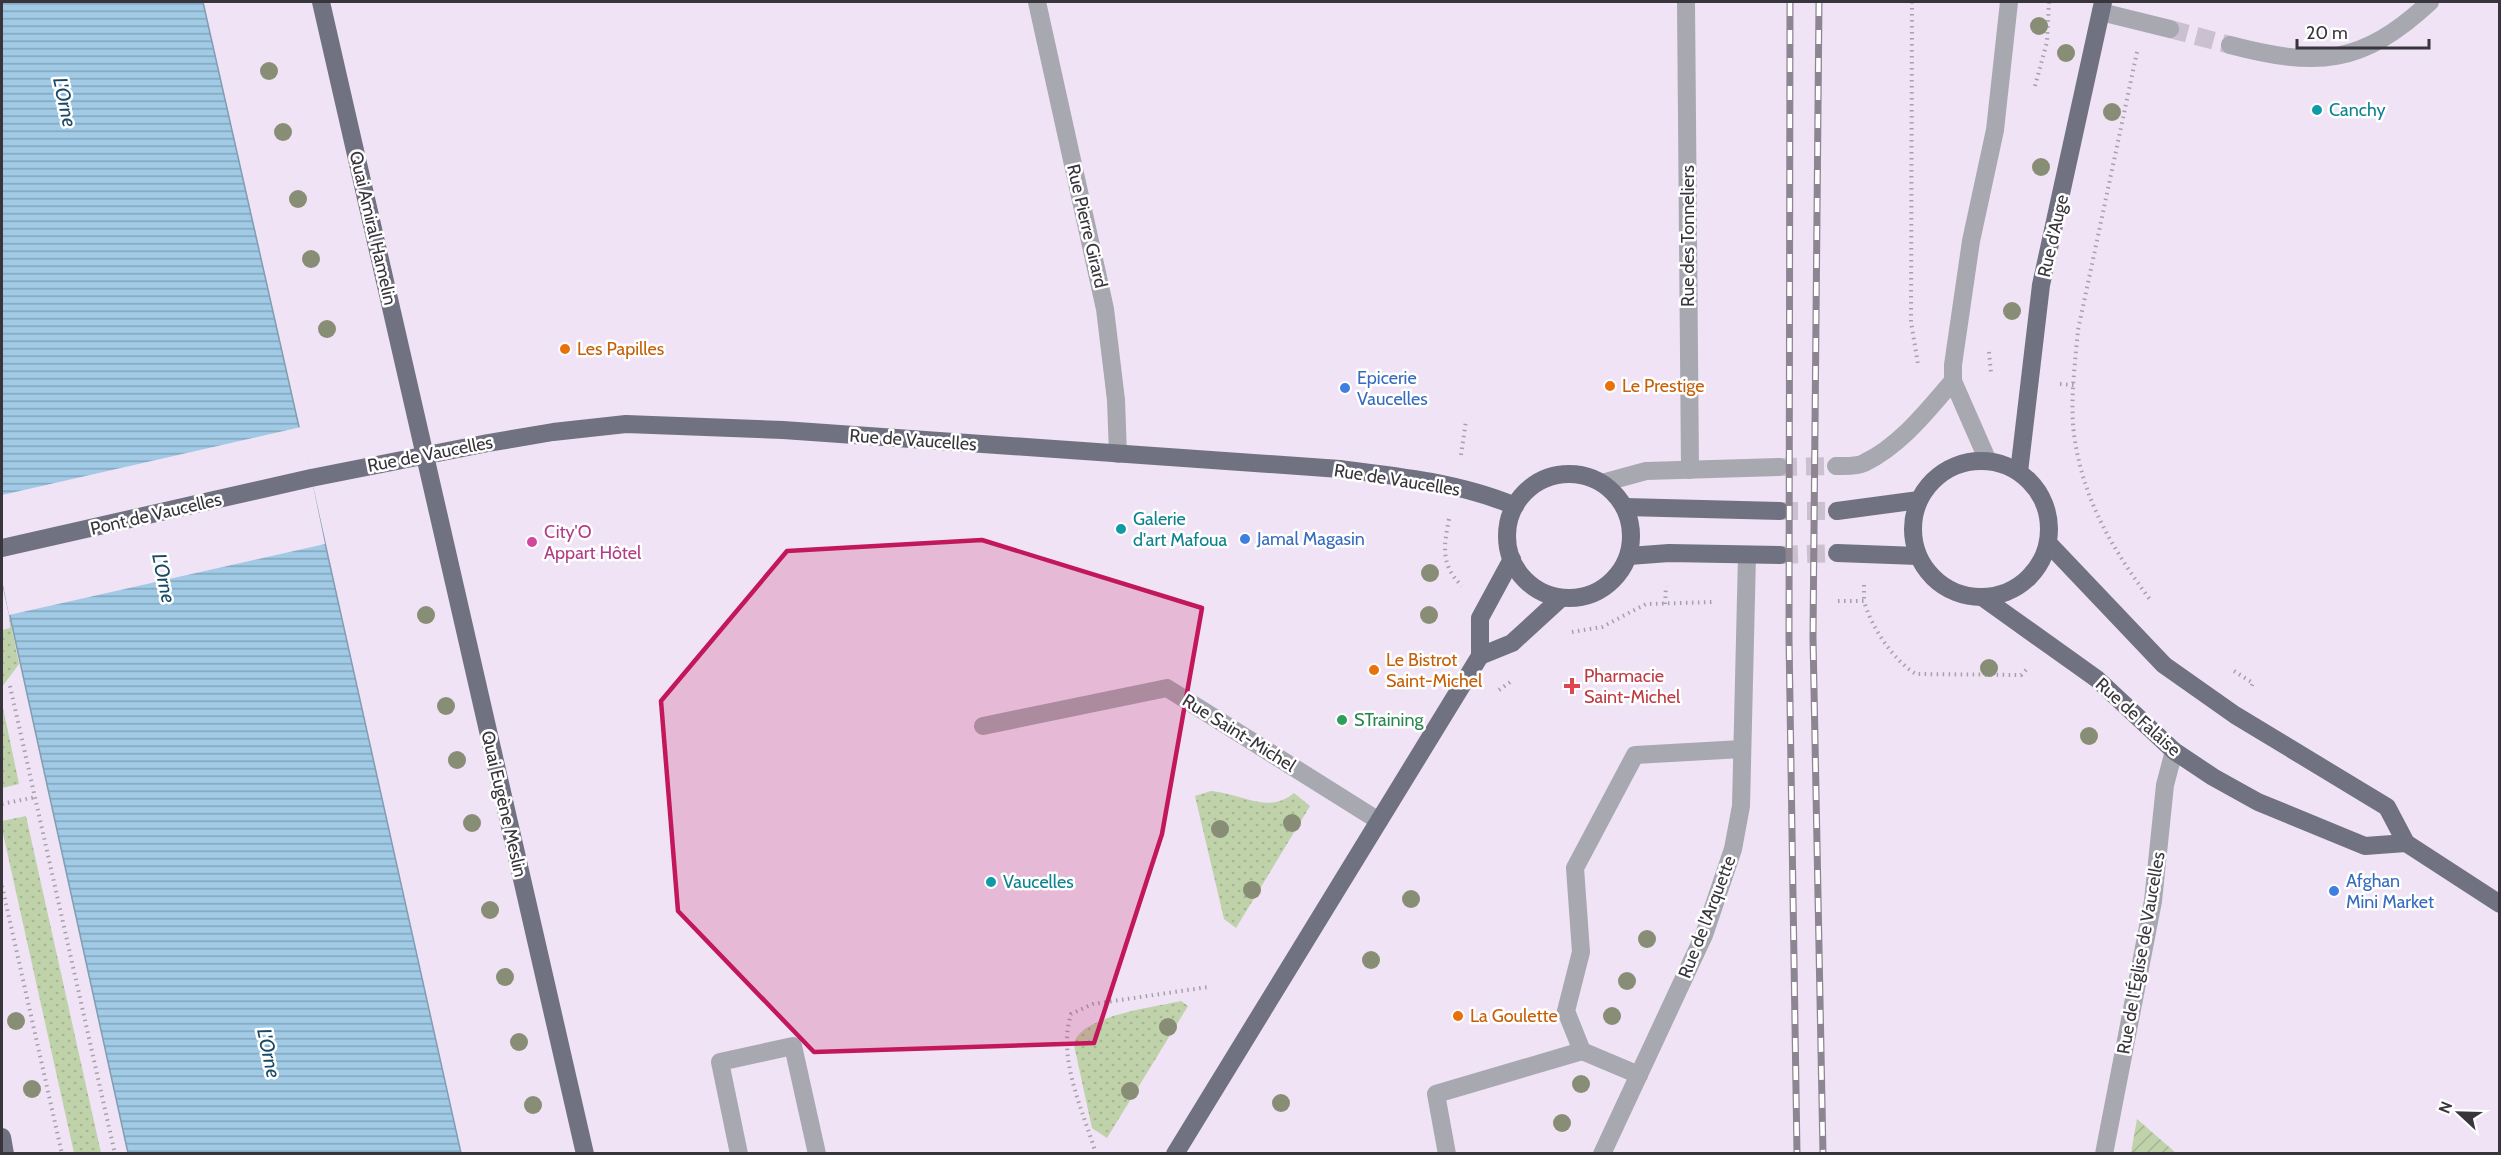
<svg xmlns="http://www.w3.org/2000/svg" width="2501" height="1155" viewBox="0 0 2501 1155" font-family="Cabin,sans-serif">
  <style>
    .grass { fill: url(#grass-dots) }
    .garden { fill: url(#garden-furrows) }
    .water { fill: url(#water-rules); stroke: #819db2; stroke-width: 1.5 }
    .pier { fill: #efe3f5 }
    .lines { fill: none; stroke-linecap: round; stroke-linejoin: round }
    .minor-tunnel { stroke: #cbc0d0; stroke-width: 18; stroke-dasharray: 18 9; stroke-linecap: butt }
    .major-tunnel { stroke: #cbc0d0; stroke-width: 18; stroke-dasharray: 18 9; stroke-linecap: butt }
    .path { stroke: #a89fac; stroke-width: 4; stroke-dasharray: 1.5 4.5; stroke-linecap: butt }
    .minor { stroke: #a7a8b0; stroke-width: 18 }
    .major { stroke: #717281; stroke-width: 18 }
    .rail-casing { stroke: #8d8591; stroke-width: 7 }
    .rail { stroke: #fff; stroke-width: 4.5; stroke-dasharray: 14; stroke-linecap: butt }
    .tree { fill: #888e75 }
    .marked { fill: #c2185b; fill-opacity: 0.2; stroke: #c2185b; stroke-width: 4.5; stroke-linejoin: round }
    .culture-dot { fill: #0f9aa8; stroke: #fff; stroke-width: 2 }
    .food-dot { fill: #e8710a; stroke: #fff; stroke-width: 2 }
    .shop-dot { fill: #3f7fe0; stroke: #fff; stroke-width: 2 }
    .hotel-dot { fill: #d1479c; stroke: #fff; stroke-width: 2 }
    .health-dot { fill: #e0444e; stroke: #fff; stroke-width: 2 }
    .leisure-dot { fill: #2e9e5b; stroke: #fff; stroke-width: 2 }
    .labels { text-anchor: middle; stroke-width: 5; stroke-linejoin: round; paint-order: stroke }
    .culture-label { font-size: 18px; fill: #0d838f; stroke: #fff; text-anchor: start }
    .street-label { font-size: 18px; fill: #39353c; stroke: #fff }
    .food-label { font-size: 18px; fill: #c56008; stroke: #fff; text-anchor: start }
    .shop-label { font-size: 18px; fill: #366cbe; stroke: #fff; text-anchor: start }
    .hotel-label { font-size: 18px; fill: #b23c85; stroke: #fff; text-anchor: start }
    .health-label { font-size: 18px; fill: #be3a42; stroke: #fff; text-anchor: start }
    .leisure-label { font-size: 18px; fill: #27864d; stroke: #fff; text-anchor: start }
    .water-label { font-size: 20px; font-style: italic; fill: #174a66; stroke: #fff }
  </style>
  <defs>
    <pattern id="grass-dots" width="8" height="8" patternUnits="userSpaceOnUse" patternTransform="scale(1.5)"><rect width="8" height="8" fill="#bfd2aa"/><path d="M2 2h.1M6 6h.1" fill="none" stroke="#a5b593" stroke-width="1.8" stroke-linecap="round"/></pattern>
    <pattern id="garden-furrows" width="10" height="10" patternUnits="userSpaceOnUse" patternTransform="scale(1.5)"><rect width="10" height="10" fill="#bfd2aa"/><path d="M-1 1l2-2M0 10L10 0M9 11l2-2" fill="none" stroke="#a5b593"/></pattern>
    <pattern id="water-rules" width="6" height="5" patternUnits="userSpaceOnUse" patternTransform="scale(1.5)"><rect width="6" height="5" fill="#a0cae5"/><path d="M0 2.5h6" fill="none" stroke="#83a5bb"/></pattern>
  </defs>
  <rect width="100%" height="100%" fill="#efe3f5"/>
  <g class="grass">
    <path d="M9,615l10,49 -17,23v-57l8,-2z"/>
    <path d="M2,703l17,81 -17,4z"/>
    <path d="M1211,791c29,2 57,24 83,2l16,13 -74,122 -12,-9 -29,-123z"/>
    <path d="M26,816l75,337h-27l-72,-324v-8z"/>
    <path d="M1181,1001l7,5 -81,132 -15,-10 -18,-83c3,-29 82,-38 107,-44z"/>
  </g>
  <path class="garden" d="M2137,1119l39,34h-45z"/>
  <path class="water" d="M2,2h201c88,383 172,768 258,1151h-333l-126,-573z"/>
  <path class="pier" d="M301,427l24,117 -316,71 -7,-35v-85z"/>
  <g class="lines">
    <g class="minor-tunnel">
      <path d="M2170,29l60,16"/>
      <path d="M1779,467l57,-1"/>
    </g>
    <g class="major-tunnel">
      <path d="M1780,511h57"/>
      <path d="M1780,555l57,-2"/>
    </g>
    <g class="path">
      <path d="M1912,2l-1,320 7,42"/>
      <path d="M2137,52l-59,278c-3,35 -9,76 -3,111 10,63 39,110 76,160"/>
      <path d="M2035,86l12,-44 2,-40"/>
      <path d="M1989,352l2,21"/>
      <path d="M2060,384l14,1"/>
      <path d="M1461,455l5,-34"/>
      <path d="M1449,519c-5,26 -9,46 13,67"/>
      <path d="M1864,585v16"/>
      <path d="M1838,601h26c7,26 30,60 52,73l105,1 7,-7"/>
      <path d="M1665,604l1,-18"/>
      <path d="M1572,632l30,-5 44,-23 68,-2"/>
      <path d="M2234,671l19,12 -3,6"/>
      <path d="M10,686l105,468"/>
      <path d="M1499,690l14,-10"/>
      <path d="M2,804l34,-7"/>
      <path d="M2,886l60,268"/>
      <path d="M1096,1154c-13,-44 -39,-95 -25,-140l22,-10 115,-17"/>
    </g>
    <g class="minor">
      <path d="M1037,2l68,307 11,91 2,54"/>
      <path d="M1686,2l4,468"/>
      <path d="M2101,12l69,17"/>
      <path d="M2230,45c88,23 132,20 200,-43"/>
      <path d="M1988,461l-35,-80v-16l18,-124 24,-111 14,-128"/>
      <path d="M1836,466c9,0 20,1 28,-3 36,-17 64,-53 89,-82"/>
      <path d="M1602,483l44,-12 133,-4"/>
      <path d="M983,726l184,-38 212,133"/>
      <path d="M1639,1075l-57,-24 -16,-40 15,-59 -6,-84 60,-113 107,-6"/>
      <path d="M739,1154l-19,-92 73,-16 24,108"/>
      <path d="M1447,1154l-11,-60 146,-43"/>
      <path d="M1602,1154l102,-219 29,-86 8,-43 6,-251"/>
      <path d="M2104,1154l49,-253 12,-116 9,-34"/>
    </g>
    <g class="major">
      <path d="M321,2l264,1152"/>
      <circle cx="1981" cy="529" r="68"/>
      <path d="M2019,472l22,-187 62,-283"/>
      <circle cx="1569" cy="536" r="62"/>
      <path d="M1625,507l155,4"/>
      <path d="M1837,511l82,-11"/>
      <path d="M2048,543l116,122 71,50 152,92 19,36 94,61"/>
      <path d="M2,548l309,-70 177,-35 65,-11 73,-8 157,6 557,39c58,7 120,14 175,37"/>
      <path d="M1837,553l81,3"/>
      <path d="M1629,556l40,-3 111,2"/>
      <path d="M1982,597l115,82 77,72 39,26 45,25 107,44 41,-3"/>
      <path d="M1480,656l32,-13 49,-45"/>
      <path d="M2,1137l3,17"/>
      <path d="M1175,1154l305,-498v-38l32,-59"/>
    </g>
    <g class="rail-casing">
      <g id="rail">
        <path d="M1790,2l-1,636 8,516"/>
        <path d="M1819,2l-6,635 10,517"/>
      </g>
    </g>
    <use href="#rail" class="rail"/>
  </g>
  <g class="tree">
    <circle cx="2039" cy="26" r="9"/>
    <circle cx="2066" cy="53" r="9"/>
    <circle cx="269" cy="71" r="9"/>
    <circle cx="2112" cy="112" r="9"/>
    <circle cx="283" cy="132" r="9"/>
    <circle cx="2041" cy="167" r="9"/>
    <circle cx="298" cy="199" r="9"/>
    <circle cx="311" cy="259" r="9"/>
    <circle cx="2012" cy="311" r="9"/>
    <circle cx="327" cy="329" r="9"/>
    <circle cx="1430" cy="573" r="9"/>
    <circle cx="426" cy="615" r="9"/>
    <circle cx="1429" cy="615" r="9"/>
    <circle cx="1989" cy="668" r="9"/>
    <circle cx="446" cy="706" r="9"/>
    <circle cx="2089" cy="736" r="9"/>
    <circle cx="457" cy="760" r="9"/>
    <circle cx="472" cy="823" r="9"/>
    <circle cx="1292" cy="823" r="9"/>
    <circle cx="1220" cy="829" r="9"/>
    <circle cx="1252" cy="890" r="9"/>
    <circle cx="1411" cy="899" r="9"/>
    <circle cx="490" cy="910" r="9"/>
    <circle cx="1647" cy="939" r="9"/>
    <circle cx="1371" cy="960" r="9"/>
    <circle cx="505" cy="977" r="9"/>
    <circle cx="1627" cy="981" r="9"/>
    <circle cx="1612" cy="1016" r="9"/>
    <circle cx="16" cy="1021" r="9"/>
    <circle cx="1168" cy="1027" r="9"/>
    <circle cx="519" cy="1042" r="9"/>
    <circle cx="1581" cy="1084" r="9"/>
    <circle cx="32" cy="1089" r="9"/>
    <circle cx="1130" cy="1091" r="9"/>
    <circle cx="1281" cy="1103" r="9"/>
    <circle cx="533" cy="1105" r="9"/>
    <circle cx="1562" cy="1123" r="9"/>
  </g>
  <path class="marked" d="M982,540l220,68 -40,226 -68,209 -280,9 -136,-141 -17,-210 126,-150z"/>
  <g class="culture-dot">
    <circle cx="2317" cy="110" r="6"/>
    <circle cx="1121" cy="529" r="6"/>
    <circle cx="991" cy="882" r="6"/>
  </g>
  <g class="food-dot">
    <circle cx="565" cy="349" r="6"/>
    <circle cx="1610" cy="386" r="6"/>
    <circle cx="1374" cy="670" r="6"/>
    <circle cx="1458" cy="1016" r="6"/>
  </g>
  <g class="shop-dot">
    <circle cx="1345" cy="388" r="6"/>
    <circle cx="1245" cy="539" r="6"/>
    <circle cx="2334" cy="891" r="6"/>
  </g>
  <circle class="hotel-dot" cx="532" cy="542" r="6"/>
  <path class="health-dot" d="M1569 677h6v6h6v6h-6v6h-6v-6h-6v-6h6z"/>
  <circle class="leisure-dot" cx="1342" cy="720" r="6"/>
  <g class="labels">
    <g class="culture-label">
      <text x="2329" y="116">Canchy</text>
      <text x="1133" y="525">Galerie<tspan x="1133" dy="21">d'art Mafoua</tspan></text>
      <text x="1003" y="888">Vaucelles</text>
    </g>
    <g class="street-label">
      <text transform="translate(1087 226) rotate(77)" y="6">Rue Pierre Girard</text>
      <text transform="translate(373 228) rotate(77)" y="6">Quai Amiral Hamelin</text>
      <text transform="translate(1688 236) rotate(-90)" y="6">Rue des Tonneliers</text>
      <text transform="translate(2053 236) rotate(-77)" y="6">Rue d'Auge</text>
      <text transform="translate(913 440) rotate(4)" y="6">Rue de Vaucelles</text>
      <text transform="translate(430 454) rotate(-11)" y="6">Rue de Vaucelles</text>
      <text transform="translate(1397 480) rotate(9)" y="6">Rue de Vaucelles</text>
      <text transform="translate(156 514) rotate(-13)" y="6">Pont de Vaucelles</text>
      <text transform="translate(2138 717) rotate(42)" y="6">Rue de Falaise</text>
      <text transform="translate(1239 733) rotate(32)" y="6">Rue Saint-Michel</text>
      <text transform="translate(504 804) rotate(77)" y="6">Quai Eugène Meslin</text>
      <text transform="translate(1707 917) rotate(-69)" y="6">Rue de l'Arquette</text>
      <text transform="translate(2141 953) rotate(-80)" y="6">Rue de l'Église de Vaucelles</text>
    </g>
    <g class="food-label">
      <text x="577" y="355">Les Papilles</text>
      <text x="1622" y="392">Le Prestige</text>
      <text x="1386" y="666">Le Bistrot<tspan x="1386" dy="21">Saint-Michel</tspan></text>
      <text x="1470" y="1022">La Goulette</text>
    </g>
    <g class="shop-label">
      <text x="1357" y="384">Epicerie<tspan x="1357" dy="21">Vaucelles</tspan></text>
      <text x="1257" y="545">Jamal Magasin</text>
      <text x="2346" y="887">Afghan<tspan x="2346" dy="21">Mini Market</tspan></text>
    </g>
    <g class="hotel-label">
      <text x="544" y="538">City'O<tspan x="544" dy="21">Appart Hôtel</tspan></text>
    </g>
    <g class="health-label">
      <text x="1584" y="682">Pharmacie<tspan x="1584" dy="21">Saint-Michel</tspan></text>
    </g>
    <g class="leisure-label">
      <text x="1354" y="726">STraining</text>
    </g>
    <g class="water-label">
      <text transform="translate(65 102) rotate(78)" y="7">L'Orne</text>
      <text transform="translate(164 578) rotate(78)" y="7">L'Orne</text>
      <text transform="translate(269 1053) rotate(78)" y="7">L'Orne</text>
    </g>
  </g>
  <rect width="2501" height="1155" fill="none" stroke="#39353c" stroke-width="6"/>
  <g transform="translate(2459 1113) rotate(292)" stroke="#ffffff" stroke-width="4.5" paint-order="stroke">
  <path d="M0-4.5L10 22L0 15L-10 22Z" fill="#39353c"/>
  <text y="-9" font-size="16" font-weight="bold" text-anchor="middle" fill="#39353c">N</text>
  </g>
  <path d="M2297 39v9h132v-9" fill="none" stroke="#39353c" stroke-width="3"/>
  <text x="2306" y="39" font-size="18" fill="#39353c" stroke="#ffffff" stroke-width="4.5" paint-order="stroke">20 m</text>
</svg>
